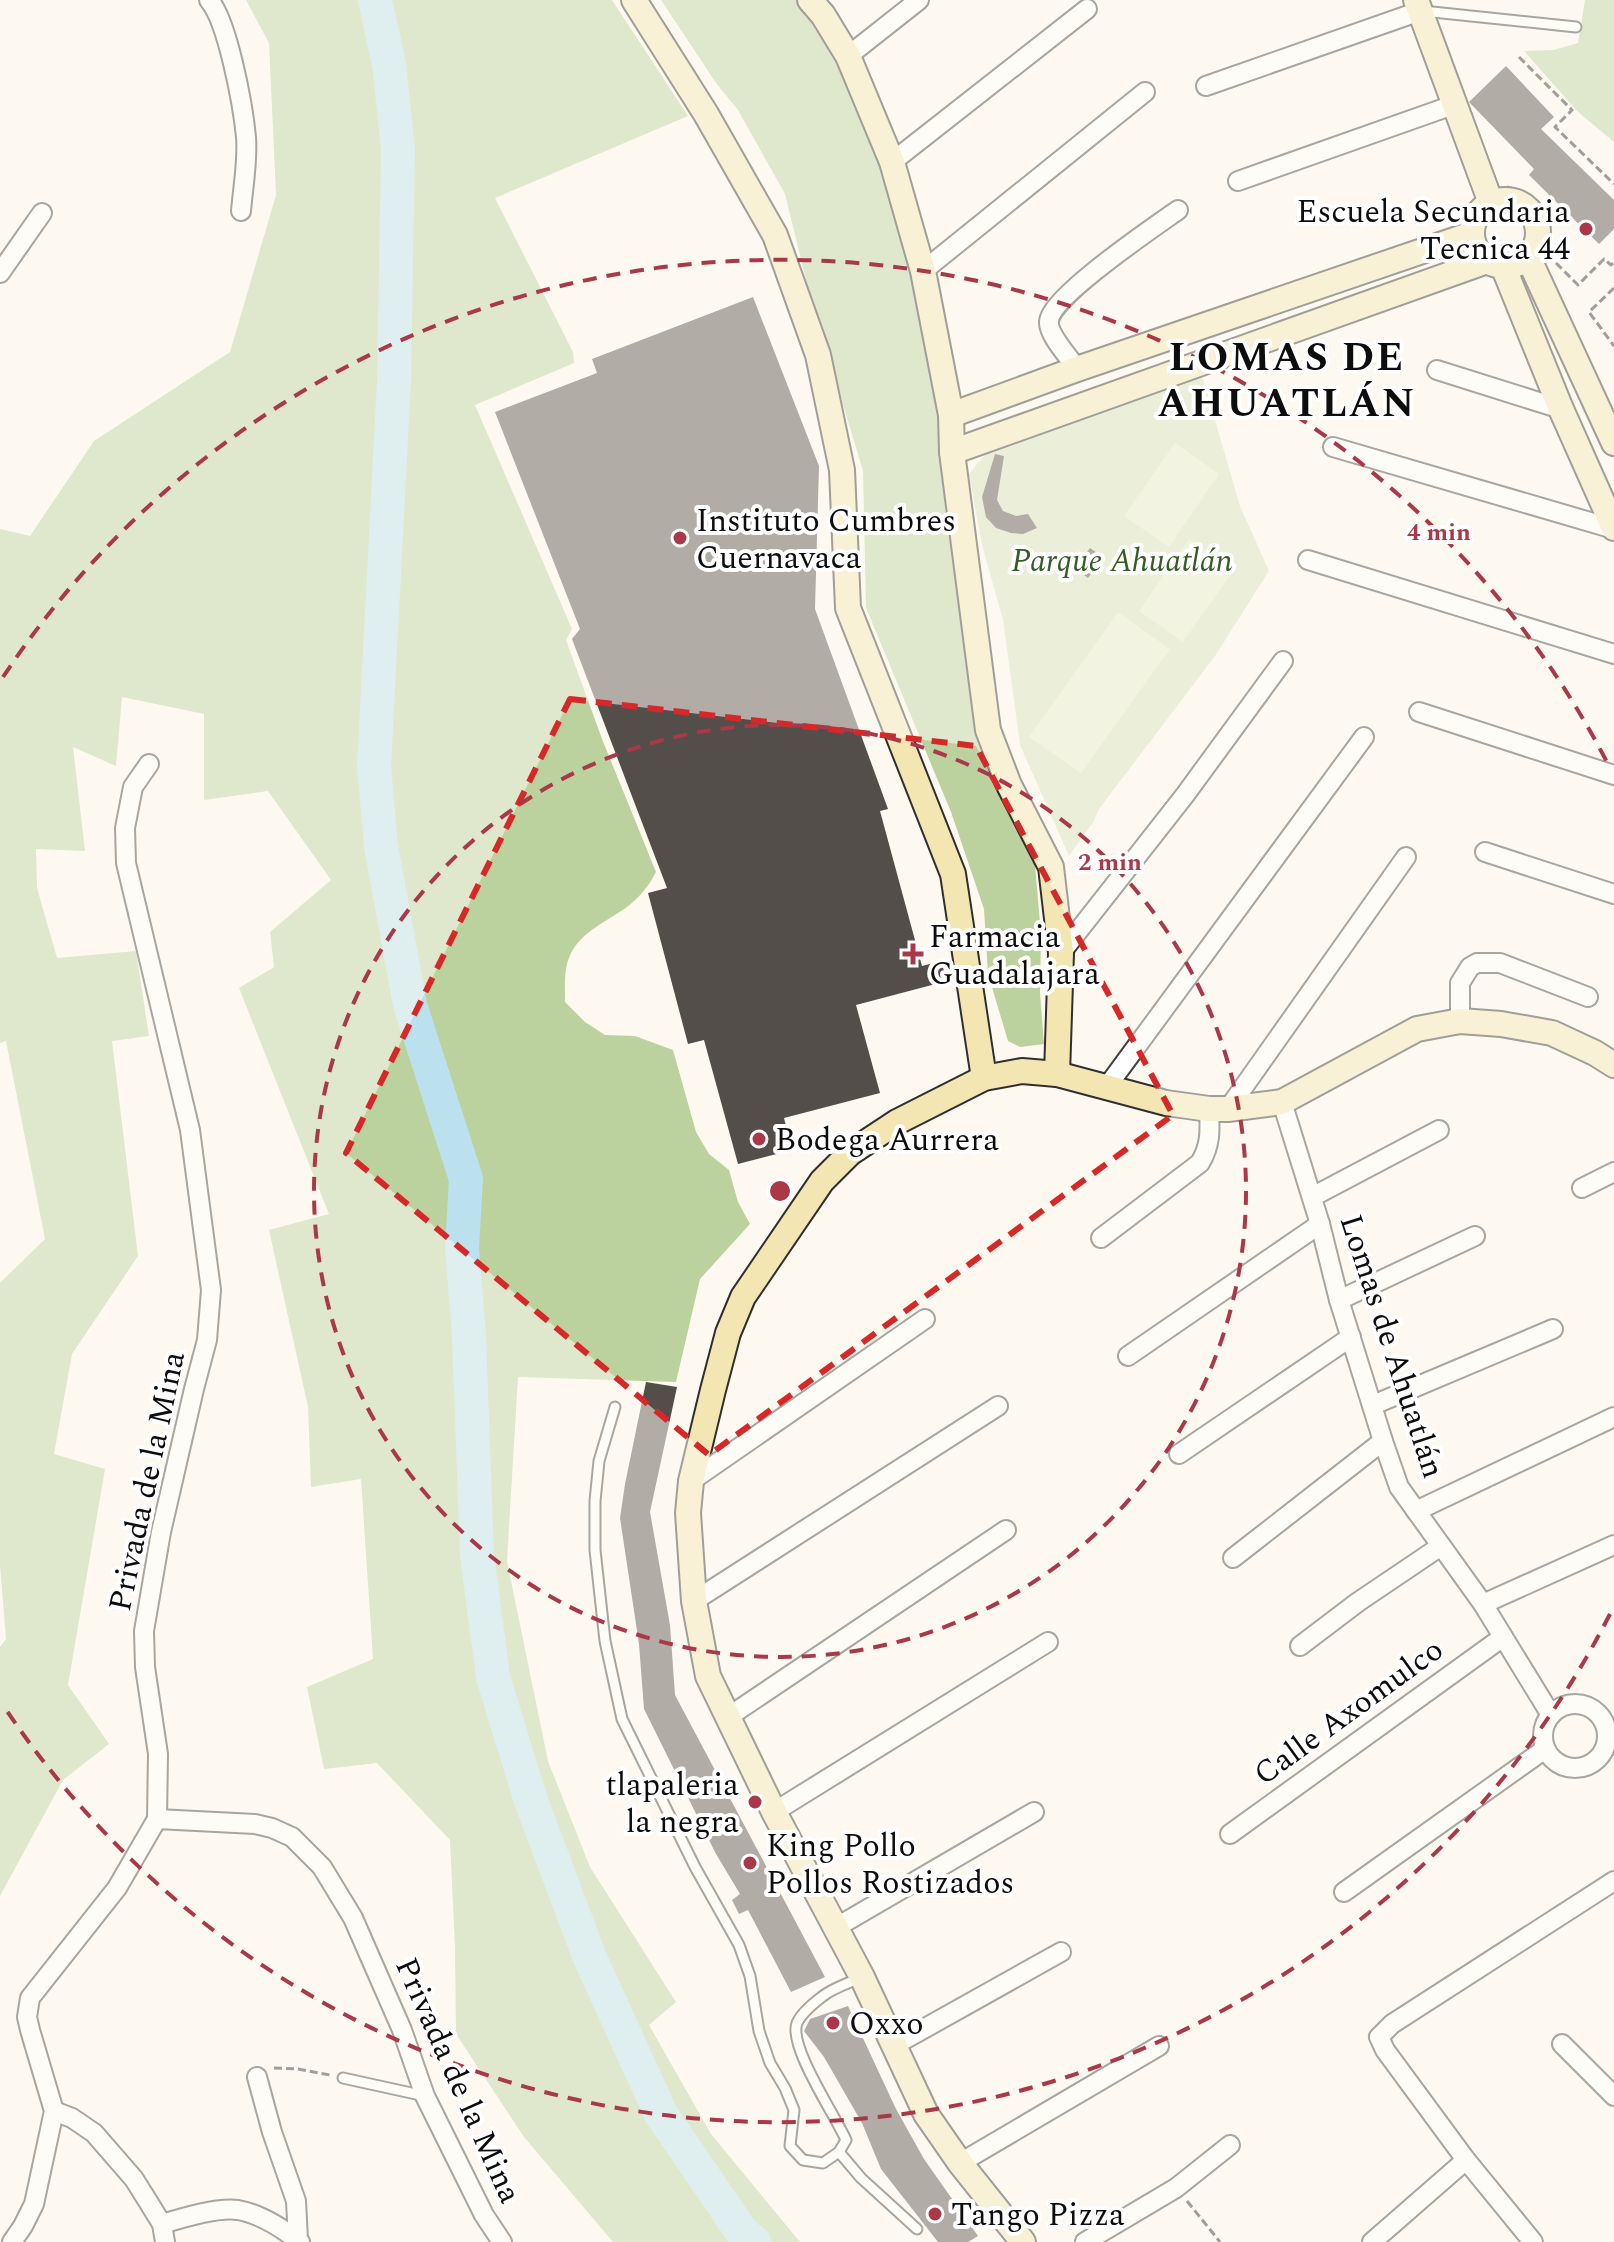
<svg xmlns="http://www.w3.org/2000/svg" width="1614" height="2242" viewBox="0 0 1614 2242" font-family="Spectral,serif">
  <style>
    .green { fill: #d5e3be }
    .forest { fill: #bbd29f }
    .pitch { fill: #e5ecce }
    .lines { fill: none; stroke-linecap: round; stroke-linejoin: round }
    .river { stroke: #bbe0ee; stroke-width: 34 }
    .building { fill: #544e4b }
    .lane-casing { stroke: #404040; stroke-width: 13 }
    .street-casing { stroke: #404040; stroke-width: 22 }
    .secondary-casing { stroke: #2f2f2f; stroke-width: 28 }
    .path { stroke: #2f2f2f; stroke-width: 3; stroke-dasharray: 8 4; stroke-linecap: butt }
    .lane { stroke: #fff; stroke-width: 9 }
    .street { stroke: #fff; stroke-width: 18 }
    .secondary { stroke: #f4e6b3; stroke-width: 24 }
    .marked { fill: none; stroke: #d62828; stroke-width: 6; stroke-dasharray: 16 10; stroke-linejoin: round }
    .ring { fill: none; stroke: #ab3849; stroke-width: 4; stroke-dasharray: 14 10 }
    .poi-dot { fill: #ab3849; stroke: #fff; stroke-width: 3 }
    .labels { text-anchor: middle; stroke-width: 8; stroke-linejoin: round; paint-order: stroke }
    .poi-label { font-size: 32px; fill: #0d0d0d; stroke: #fff; text-anchor: start }
    .park-label { font-size: 32px; font-style: italic; fill: #375c26; stroke: #fff }
    .street-label { font-size: 32px; fill: #0d0d0d; stroke: #fff }
    .district-label { font-size: 40px; font-weight: bold; letter-spacing: 2px; fill: #0d0d0d; stroke: #fff }
    .centre { fill: #ab3849; stroke: #fff; stroke-width: 4 }
    .ring-label { font-size: 24px; text-anchor: middle; font-weight: bold; fill: #ab3849; stroke: #fff; stroke-width: 8; stroke-linejoin: round; paint-order: stroke }
  </style>
  <rect width="100%" height="100%" fill="#fdf9f0"/>
  <path class="green" d="M1201,372l39,134 29,65 -54,85 -116,153 -5,12 -25,35 -49,-111 -17,-125 -21,-75 -13,-71 17,-21 33,-19z"/>
  <g class="forest">
    <path d="M246,0h366l76,116 -193,82 78,154 1,11 -99,42 97,224 -6,11 36,99 54,133c-8,16 -22,32 -38,41 -21,14 -44,24 -51,51 -3,12 -2,26 -2,38l20,20 20,13 30,1 38,14 23,82 13,22 20,16 9,32 12,22 -50,55 -24,103 -158,-5 -11,184 41,200 42,106 86,135 -27,23 62,109 89,108h-187l-89,-105 -68,-103 -1,-86 -5,-108 -73,-77 -53,6 -17,-82 66,-28 -12,-180 -50,8 -3,-80 -39,-177 60,-16 -90,-226 35,-21 -4,-35 61,-52 -63,-89 -64,9v-86l-82,-17 -6,69 -43,-19 12,104 -49,-2 1,39 20,70 79,-7 13,85 -37,5 26,215 -66,98 -18,100 51,15 -37,216 41,59 -46,36 -63,116v-249l6,-8 -6,-74v-282l45,-44 -39,-198 -6,2v-514l30,7 64,-95 136,-89 46,-157 -7,-152z"/>
    <path d="M661,0h148l79,169 17,84 25,79 13,55 3,131 11,68 15,69 39,152 24,58 6,70 -1,58 4,51 -24,3 -12,-6 -20,-67 -4,-65 -33,-97 -85,-204 -3,-137 -56,-187 -22,-90 -47,-84 -22,-27z"/>
    <path d="M1585,0h29v142l-37,-31 -53,-60 29,-1 25,-7z"/>
  </g>
  <g class="pitch">
    <path d="M1175,443l44,31 -50,73 -45,-31z"/>
    <path d="M1189,539l45,31 -51,72 -44,-31z"/>
    <path d="M1118,612l52,37 -89,124 -52,-36z"/>
  </g>
  <g class="lines">
    <path class="river" d="M375,0l14,64 9,85 -4,232 -20,385 7,80 29,159 56,174 -4,69 7,88 8,219 16,122 37,121 60,160 71,156 83,121 10,7"/>
  </g>
  <g class="building">
    <path d="M1506,66l48,51 -13,12 73,71v29l-15,15 -70,-69 5,-6 -65,-67z"/>
    <path d="M753,297l66,169 -4,143 73,200 -8,2 42,155 19,-5 6,20 -91,24 24,88 -96,25 8,32 -54,14 -34,-124 -16,4 -40,-151 19,-5 -95,-249 8,-10 -85,-217 102,-39 -5,-14z"/>
    <path d="M995,454l9,2 -7,44 6,11 13,5 12,-2 9,14 -14,6 -12,-1 -15,-5 -10,-11 -4,-20z"/>
    <path d="M1090,548l13,9 -15,21 -13,-10z"/>
    <path d="M646,1382l31,5 -27,125 20,113 5,70 150,282 -34,15 -43,-82 -9,4 -7,-14 8,-6 -24,-40 -72,-145 -5,-65 -19,-126 5,-34z"/>
    <path d="M848,2006l48,103 28,50 54,77 -10,6h-30l-57,-73 -19,-46 -38,-66 -20,-26 6,-12z"/>
  </g>
  <g class="lines">
    <g class="lane-casing">
      <g id="lane">
        <path d="M1423,11l153,16"/>
        <path d="M615,1407l-16,54 -4,40v49l10,91 17,78 73,148 44,78 11,31 9,55 11,32 15,25 9,22 -4,36 13,14 20,3 16,-11 7,-12c-11,-25 -58,-94 -49,-117 5,-11 17,-20 26,-27 10,-8 26,-13 39,-19"/>
        <path d="M343,2078l82,18"/>
        <path d="M839,2152l22,26 56,51"/>
      </g>
    </g>
    <g class="street-casing">
      <g id="street">
        <path d="M209,0c19,22 34,106 37,137 2,24 -3,50 -5,74"/>
        <path d="M848,56l71,-56"/>
        <path d="M1206,86l214,-75"/>
        <path d="M892,162l195,-153"/>
        <path d="M1238,181l218,-77"/>
        <path d="M923,271l222,-179"/>
        <path d="M0,273l42,-60"/>
        <path d="M1077,369c-7,-11 -29,-34 -28,-47 0,-24 105,-95 129,-112"/>
        <path d="M1437,370l124,39"/>
        <path d="M1333,447l281,82"/>
        <path d="M1308,560l306,94"/>
        <path d="M1419,712l195,63"/>
        <path d="M1485,852l129,42"/>
        <path d="M1061,953l124,-158 98,-134"/>
        <path d="M1460,1021v-38l10,-16 7,-4h23l88,34"/>
        <path d="M1106,1088l258,-351"/>
        <path d="M1282,1102l38,122 19,76 44,141 16,46 84,117 68,111"/>
        <path d="M1228,1109l178,-252"/>
        <path d="M1582,1188l32,-16"/>
        <path d="M1312,1197l127,-67"/>
        <path d="M1101,1238l99,-75c11,-18 10,-33 9,-54"/>
        <path d="M1339,1300l136,-64"/>
        <path d="M1128,1356l192,-132"/>
        <path d="M1373,1405l180,-76"/>
        <path d="M1179,1454l172,-117"/>
        <path d="M691,1481l234,-162"/>
        <path d="M1416,1511l198,-94"/>
        <path d="M1233,1558l150,-117"/>
        <path d="M694,1601l304,-195"/>
        <path d="M1483,1604l131,-59"/>
        <path d="M1300,1646l58,-44 83,-56"/>
        <circle cx="1575" cy="1736" r="32"/>
        <path d="M728,1717l278,-187"/>
        <path d="M774,1812l274,-170"/>
        <path d="M157,1819l98,5 17,4 20,9 30,30 31,51 49,112 23,66 59,119 18,27"/>
        <path d="M1230,1834l273,-197"/>
        <path d="M1344,1892l201,-143"/>
        <path d="M835,1928l199,-116"/>
        <path d="M1562,2044l52,52"/>
        <path d="M893,2046l168,-94"/>
        <path d="M257,2077l15,55 24,69 2,39"/>
        <path d="M54,2111l18,7 22,15 40,46 28,45 3,18"/>
        <path d="M960,2163l199,-117"/>
        <path d="M162,2224c20,-6 55,-17 76,-14 23,4 44,18 62,32"/>
        <path d="M12,2242l11,-16 11,-22 20,-93 -24,-81 -3,-13 3,-19 87,-110 40,-69 1,-65 -13,-87 -1,-36 17,-99 33,-143 13,-49 4,-50 -21,-160 -64,-267 -1,-35 8,-41 16,-23"/>
        <path d="M1085,2242l91,-54 54,-43"/>
        <path d="M1372,2242l94,-82"/>
        <path d="M1533,2242l-67,-82 -81,-110 -6,-13 13,-13 222,-143"/>
      </g>
    </g>
    <g class="secondary-casing">
      <g id="secondary">
        <path d="M634,0l72,114 69,121 43,120 24,115 6,138 105,266 31,204"/>
        <path d="M810,0l13,15 25,41 44,106 31,109 28,144 1,37 36,278 21,55 42,82 10,86 -4,121"/>
        <path d="M1416,0l75,203"/>
        <circle cx="1505" cy="233" r="33"/>
        <path d="M1528,257l86,186"/>
        <path d="M1503,266l58,143 53,119"/>
        <path d="M951,415l126,-46 395,-135"/>
        <path d="M952,452l535,-191"/>
        <path d="M1023,2242l-63,-79 -34,-49 -64,-137 -88,-165 -66,-136 -14,-75 -6,-88 3,-32 22,-91 15,-57 15,-36 79,-116 28,-28 47,-31 87,-44 38,-7 35,3 109,29 43,6h19l54,-7 135,-73 43,-8 41,3 51,9 43,20 19,12"/>
      </g>
    </g>
    <g class="path">
      <path d="M1519,57l53,53 -17,17 59,57"/>
      <path d="M1507,187l14,4 21,16 8,25 -4,13"/>
      <path d="M1556,263l22,22 26,-26 7,6 3,-3"/>
      <path d="M1614,288l-25,24 25,34"/>
      <path d="M274,2068l24,1 32,6"/>
      <path d="M1187,2201l33,41"/>
    </g>
    <use href="#lane" class="lane"/>
    <use href="#street" class="street"/>
    <use href="#secondary" class="secondary"/>
  </g>
  <path d="M0 0H1614V2242H0ZM570,699l406,47 197,369 -464,340 -363,-302z" fill="#fdf9f0" fill-opacity=".55" fill-rule="evenodd"/>
  <path class="marked" d="M570,699l406,47 197,369 -464,340 -363,-302z"/>
  <g class="ring">
    <circle cx="780" cy="1191" r="466"/>
    <path d="M1610 1614A932 932 0 0 1 3 1705M3 677A932 932 0 0 1 1610 768"/>
  </g>
  <g class="poi-dot">
    <circle cx="1586" cy="229" r="8"/>
    <circle cx="680" cy="538" r="8"/>
    <path d="M909 942h8v8h8v8h-8v8h-8v-8h-8v-8h8z"/>
    <circle cx="759" cy="1139" r="8"/>
    <circle cx="755" cy="1802" r="8"/>
    <circle cx="750" cy="1863" r="8"/>
    <circle cx="833" cy="2023" r="8"/>
    <circle cx="935" cy="2214" r="8"/>
  </g>
  <g class="labels">
    <g class="poi-label">
      <text x="1570" y="222" text-anchor="end">Escuela Secundaria<tspan x="1570" dy="37">Tecnica 44</tspan></text>
      <text x="696" y="531">Instituto Cumbres<tspan x="696" dy="37">Cuernavaca</tspan></text>
      <text x="929" y="947">Farmacia<tspan x="929" dy="37">Guadalajara</tspan></text>
      <text x="775" y="1150">Bodega Aurrera</text>
      <text x="739" y="1795" text-anchor="end">tlapaleria<tspan x="739" dy="37">la negra</tspan></text>
      <text x="766" y="1856">King Pollo<tspan x="766" dy="37">Pollos Rostizados</tspan></text>
      <text x="849" y="2034">Oxxo</text>
      <text x="951" y="2225">Tango Pizza</text>
    </g>
    <g class="park-label">
      <text x="1122" y="571">Parque Ahuatlán</text>
    </g>
    <g class="street-label">
      <text transform="translate(1393 1346) rotate(72)" y="11">Lomas de Ahuatlán</text>
      <text transform="translate(146 1481) rotate(-78)" y="11">Privada de la Mina</text>
      <text transform="translate(1348 1711) rotate(-36)" y="11">Calle Axomulco</text>
      <text transform="translate(459 2080) rotate(66)" y="11">Privada de la Mina</text>
    </g>
    <g class="district-label">
      <text x="1287" y="370">LOMAS DE<tspan x="1287" dy="46">AHUATLÁN</tspan></text>
    </g>
  </g>
  <circle cx="780" cy="1191" r="12" class="centre"/>
  <g class="ring-label">
    <text x="1439" y="540">4 min</text>
    <text x="1110" y="870">2 min</text>
  </g>
</svg>
